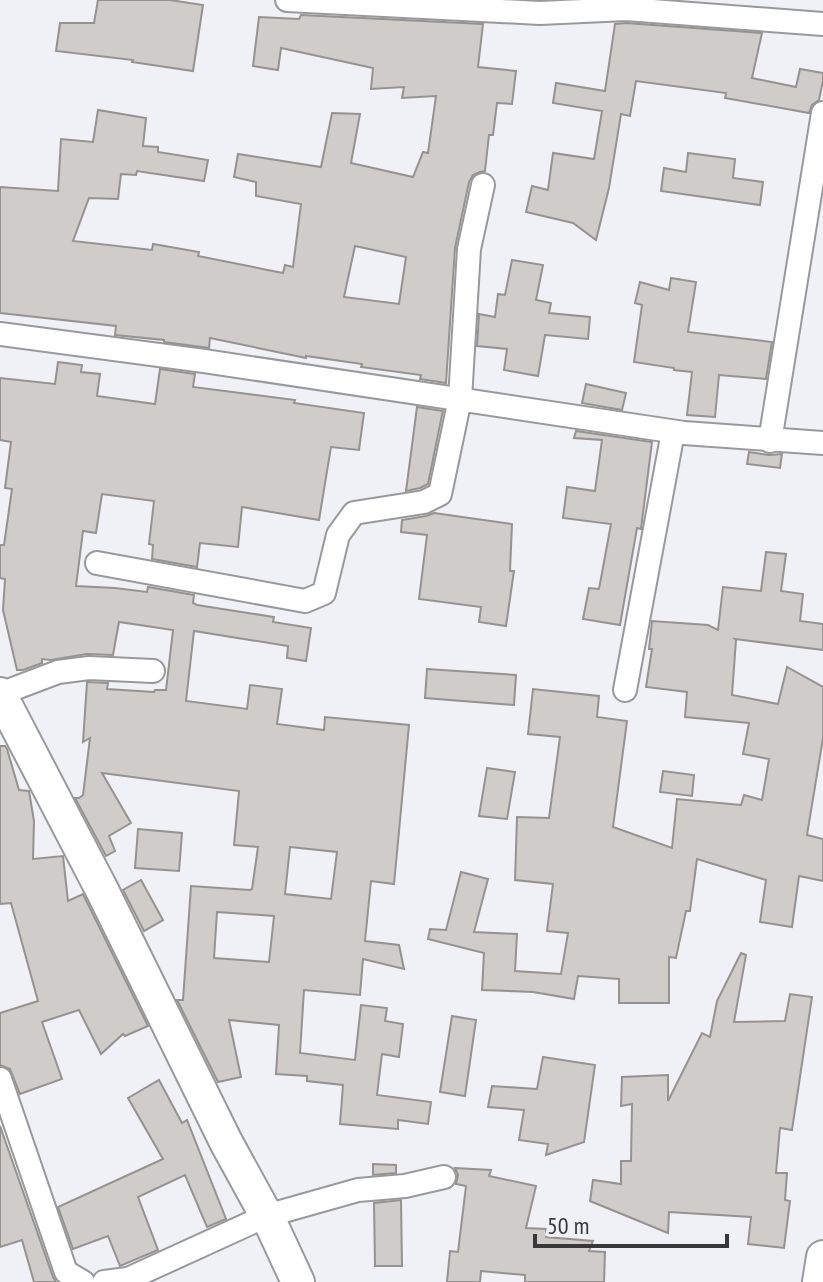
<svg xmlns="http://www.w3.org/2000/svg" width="823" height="1282" viewBox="0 0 823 1282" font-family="'PT Sans Narrow',sans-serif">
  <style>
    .building { fill: #d0ccc9; stroke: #95928f; stroke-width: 2; fill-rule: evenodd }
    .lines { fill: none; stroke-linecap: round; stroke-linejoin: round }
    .street-casing { stroke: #98999d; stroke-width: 26 }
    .secondary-casing { stroke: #98999d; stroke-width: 36 }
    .street { stroke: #fff; stroke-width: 22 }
    .secondary { stroke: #fff; stroke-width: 32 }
  </style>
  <rect width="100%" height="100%" fill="#f0f1f6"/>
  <g class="building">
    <path d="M98,0h72l33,5 -10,66 -61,-9 1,-2 -77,-9 4,-28h34z"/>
    <path d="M301,15l182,9 -5,43 38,4 -4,33 -15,-1 -4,32h-4l-4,36 -5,1 -7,3 -4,7 -14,66 -9,135 -26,-4 1,-4 -60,-8 1,-3 -56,-8v2l-96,-20 -1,10 -45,-6v-2l-49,-5 1,-9 -116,-13v-126l58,4 3,-52 32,3 5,-32 48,8 -3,28 15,1v5l50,8 -4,21 -67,-10 -1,4 -15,-1 -3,25 -29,-1 -16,43 79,9 1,-6 46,8 -1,4 85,17 2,-8 8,2 8,-63 -45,-8v-14l-22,-5 4,-23 83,13 11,-54 28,1 -9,49 62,14 10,-25 5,1 8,-57 -34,2 2,-11 -33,2 2,-21 -92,-20 -3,22 -25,-4 6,-49 40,2zM355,246l51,11 -7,47 -55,-7z"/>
    <path d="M626,23l136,10 -10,45 44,9 4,-18 23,4v8l-4,19 -7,5 -3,8 -84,-15 1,-5 -90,-12 -6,35 -9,-2 -12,74 -13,52 -23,-17 -47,-11 6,-26 16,4 5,-37 41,6 8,-48 -49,-8 3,-20 49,8 10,-67z"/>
    <path d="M688,153l47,6 -2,19 30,4 -3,23 -99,-14 3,-23 22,4z"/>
    <path d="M512,260l31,5 -7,35 15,3 -2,10 41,4 -2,22 -43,-4 -7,41 -34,-6 3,-21 -30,-3 2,-32 16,3 3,-23 7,1z"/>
    <path d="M671,278l25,4 -8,50 84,10 -6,37 -47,-4 -4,42 -28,-2 5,-43 -18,-2v-2l-40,-6 8,-57 -7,-2 5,-21 29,8z"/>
    <path d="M58,362l24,3 -1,7 19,2 -3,22 58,8 5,-35 35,5 -2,13 102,13 -1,3 70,10 -5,37 -28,-3 -12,73 -77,-13 -4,40 -38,-4 -3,24 -45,-8 1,-14 -4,-1 5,-43 -52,-7 -6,39 -13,-2 -7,55 39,2 32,4 1,-5 46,8 -1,8 4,2 77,12 -1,5 38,6 -5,33 -19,-3 1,-12 -94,-15 -8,70 61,8 3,-24 32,4 -5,35 47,6 1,-13 84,8 -15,159 -23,-3 -6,60 34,4 5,24 -41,-10 -3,36 -56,-5 -4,63 55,7 6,-55 26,3 -2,13 18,3 -4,33 -17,-3 -5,41 54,7 -3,22 -30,-4v9l-58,-5 3,-39 -36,-4v-5l-31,-2 3,-49 -50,-5 12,57 -23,5 -41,-82h6l8,-114 59,4 2,-1 6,-42 -24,-2 5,-54 -137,-18 29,50 -22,13 6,15 -9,5 -31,-58h4l4,-3 7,-57 -7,4 4,-60 21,1 -1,6 47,3 1,-2h11l7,-60 -54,-8 -6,33 -26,-1 -36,6 -9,-1v4l-19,7h-6l-14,-60 2,-31 -5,-1v-33h4l8,-56 -7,-1 6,-46 -11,-2v-62l55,6zM290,847l47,5 -6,47 -46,-5zM217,912l57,4 -5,46 -55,-4z"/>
    <path d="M586,384l40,9 -4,17 -40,-7z"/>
    <path d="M417,407l26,4 -1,4 -14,69 -8,4 -14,3z"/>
    <path d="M576,431l76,11 -11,87 -4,-1 -17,97 -37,-6 6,-31 10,1 12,-65 -48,-6 4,-31 28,4 7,-51 -28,-2z"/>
    <path d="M749,452l20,3 13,-1 -2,14 -33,-4z"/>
    <path d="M434,513l78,11 -2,47h4l-8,55 -27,-4 2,-15 -62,-8 8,-64 -26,-3 1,-12 24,-4z"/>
    <path d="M766,552l20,2 -5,37 22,3 -3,27 23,3v26l-88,-11 1,1 -4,55 46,9 9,-37 36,20v51l-16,97 16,4v42l-24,-5 -7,51 -32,-5 6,-42 -69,-21 -7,52h-4l-10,47 -7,-1v46h-50v-24l-41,-3 -4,23 -41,-7 -51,-2 2,-37 -56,-14 2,-10 16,1 15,-58 27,7 -14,53 43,2 -2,37 46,3 7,-41 -21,-2 6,-47 -38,-4 2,-63 32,1 11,-81 -32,-3 5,-45 66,7 -2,21 30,4 -14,106 59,21 5,-49 64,6 3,-10 18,5 7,-41 -26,-5 6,-31 -64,-6 2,-25 -41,-5 6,-38h-3l3,-28 56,4 10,5 5,-43 38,4z"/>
    <path d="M427,669l89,6 -2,30 -89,-7z"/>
    <path d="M0,746h5l2,3 12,41 10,1 5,30 -1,38 30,-3 5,45 15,-7 65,132 -23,10 -2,-2 -22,20 -22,-44 -37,12 20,57 -42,15 -10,-25 -10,-4v-52l38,-12 -27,-98 -11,1z"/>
    <path d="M487,768l28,4 -8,47 -28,-3z"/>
    <path d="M663,771l31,4 -2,21 -32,-4z"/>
    <path d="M138,829l44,4 -3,38 -44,-3z"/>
    <path d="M141,880l22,40 -19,11 -21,-41z"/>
    <path d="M741,953l5,2 -12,67 51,-1 5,-27 22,3 -20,133 -12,-2 -4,45h11l-2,27 5,1 -6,47 -36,-4 3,-27 -82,-5 -1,21 -78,-32 3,-21 28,4v-23h10l1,-57 -11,2 1,-29 46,-2v26l34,-68 8,4 7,-36z"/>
    <path d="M452,1016l24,4 -11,76 -25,-4z"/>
    <path d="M543,1057l52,8 -11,77 -38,13 2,-11 -29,-4 5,-30 -36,-3 4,-21 45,3z"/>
    <path d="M159,1080l23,43 5,-3 39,99 -19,8 -22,-52 -47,22 20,53 -38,16 -12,-30 -35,13 -15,-42 105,-48 -35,-61z"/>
    <path d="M0,1126l53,151 3,5h-22l-12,-42 -22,7z"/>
    <path d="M373,1164l23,1v8l-23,2z"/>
    <path d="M455,1168l36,2 -2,6 47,10 -10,42 20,1v8l47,4 -4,10 16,1 -1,30h-79v-7l-44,-4 -1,11h-33l3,-31 8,1 8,-66 -10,-2 2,-9z"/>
    <path d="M401,1200l1,66h-27l-1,-63z"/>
  </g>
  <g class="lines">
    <g class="street-casing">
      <g id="street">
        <path d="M287,0l253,13 86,-4 197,15"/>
        <path d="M0,334l204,27 480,72 139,10"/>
        <path d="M770,441l53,-328"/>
        <path d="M97,563l208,38 19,-8 14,-58 16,-22 70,-11 16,-8 20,-95 9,-150 14,-64"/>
        <path d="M625,690l48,-258"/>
        <path d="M0,694l58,-22 31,-4 64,3"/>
        <path d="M0,1079l66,193 17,10"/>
        <path d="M104,1282l24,-3 138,-63 92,-26 47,-4 39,-9"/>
      </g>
    </g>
    <g class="secondary-casing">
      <g id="secondary">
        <path d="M0,694l102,196 124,252 46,84 26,56"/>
        <path d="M819,1282l4,-25"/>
      </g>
    </g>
    <use href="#street" class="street"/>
    <use href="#secondary" class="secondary"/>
  </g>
  <path d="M535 1234v12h192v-12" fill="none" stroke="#38383a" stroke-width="4"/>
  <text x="547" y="1234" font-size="24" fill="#38383a" stroke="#f0f1f6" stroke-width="6" paint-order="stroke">50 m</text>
</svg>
